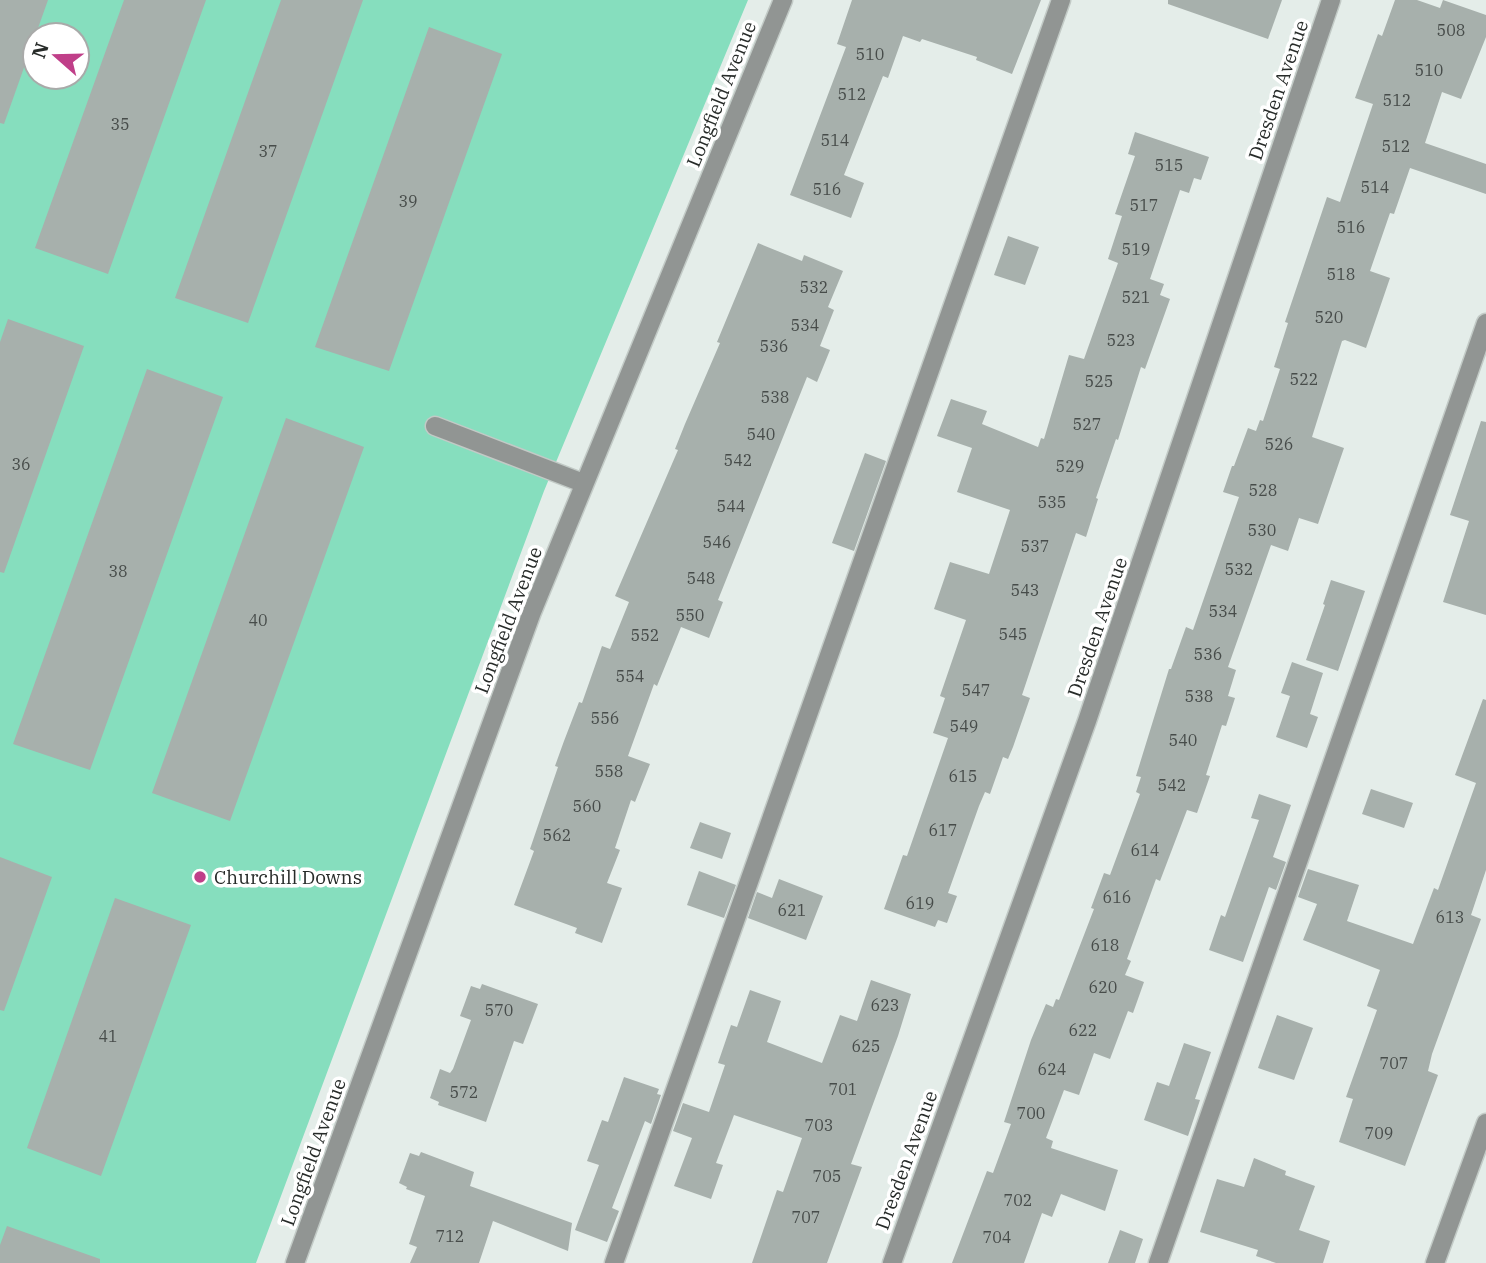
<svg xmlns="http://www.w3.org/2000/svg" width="1486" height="1263" viewBox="0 0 1486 1263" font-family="'IBM Plex Serif',serif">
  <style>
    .green { fill: #86debe; fill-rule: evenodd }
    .building { fill: #a7b0ac }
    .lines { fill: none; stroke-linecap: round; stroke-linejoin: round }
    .minor-casing { stroke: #c2cac6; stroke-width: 21 }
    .minor { stroke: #919593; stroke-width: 18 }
    .poi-dot { fill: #c03f89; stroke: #fff; stroke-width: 2.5 }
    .labels { text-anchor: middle; stroke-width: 7; stroke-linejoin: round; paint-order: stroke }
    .number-label { font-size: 16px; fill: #474c4a }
    .street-label { font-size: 19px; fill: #272b29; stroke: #fff }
    .poi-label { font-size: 19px; fill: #272b29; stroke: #fff; text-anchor: start }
  </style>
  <rect width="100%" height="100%" fill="#e4ede9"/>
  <path class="green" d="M0,0h748l-204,491 -288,772h-256zM35,35h42v42h-42z"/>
  <g class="building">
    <path d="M0,0h48l-44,124 -4,-1z"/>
    <path d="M124,0h82l-98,274 -73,-26z"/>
    <path d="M281,0h82l-115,323 -73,-25z"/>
    <path d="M852,0h189l-29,74 -36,-14 1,-3 -55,-18 -2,3 -17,-6 -15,42 -5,-2 -39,99 20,8 -13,35 -61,-23 56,-148 -9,-3z"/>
    <path d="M1168,0h114l-14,39 -100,-35z"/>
    <path d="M1395,0h22l23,8 3,-8 43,15v22l-25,62 -19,-7 -17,51 61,21v30l-76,-26 -16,46 -4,-1 -20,58 20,7 -24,70 -21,-8 -3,1 -30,96 32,11 -26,76 -19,-6 -11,33 -17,-6 -43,122 8,3 -8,26 7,2 -9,28 -4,-1 -16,50 4,1 -13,37 -10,-3 -27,71 -4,-2 -29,80 4,2 -6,14 19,7 -11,31 -5,-2 -18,48 -16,-6 -15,42 -15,-5 -18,48 7,3 -2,7 67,22 -13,41 -44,-17 -9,23 -10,-4 -18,50h-72l35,-92 6,2 18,-49 -7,-2 27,-82 15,-36 7,3 3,-8 3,1 35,-91 -3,-1 13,-35 6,2 30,-81 -4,-2 5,-15 -5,-1 33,-107h2l15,-42 7,3 46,-133 -16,-5 9,-26h2l14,-38 8,3 4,-11 3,1 17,-52 -6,-2 14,-44 -3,-1 42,-125 13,5 33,-98 -18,-6 23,-64 4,2z"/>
    <path d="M429,27l73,27 -113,317 -74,-24z"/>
    <path d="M1135,132l74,25 -8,23 -7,-2 -5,15 -9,-3 -30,89 14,5 -4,11 10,4 -25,70 -4,-2 -23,73 -2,-1 -20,59 2,1 -12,38 -10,-4 -54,162 8,3 -17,49 -5,12 -5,-2 -13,37 -5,-2 -6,14 -31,87 9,3 -10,27 -9,-3 -3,7 -51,-18 19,-54 4,1 41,-118 -15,-5 12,-35 -5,-2 26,-76 -32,-11 16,-47 39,12 21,-64 -53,-18 15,-44 -35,-12 14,-37 36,12 -5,13 56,23 3,-9 3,1 25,-84 15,4 34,-96 -10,-4 14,-43 -7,-2 20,-58 -7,-2z"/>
    <path d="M1008,236l31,11 -14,38 -31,-10z"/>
    <path d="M758,243l44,18 2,-6 39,16 -15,36 6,3 -14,36 10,4 -13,32 -10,-5 -89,223 5,2 -14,36 -28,-11 -24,59 -3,-2 -26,72 22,8 -15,38 -4,-2 -16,48 5,2 -13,33 15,5 -20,55 -27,-10 2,-5 -63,-23 20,-54 -4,-2 28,-82 -3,-1 9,-25 15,-39 3,1 20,-57 8,3 19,-47 -14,-6 63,-146 -3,-1 10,-25 35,-81 -3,-1z"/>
    <path d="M8,319l76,27 -80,227 -4,-1v-230z"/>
    <path d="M147,369l76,28 -133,373 -77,-26z"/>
    <path d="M286,418l78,29 -134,374 -78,-28z"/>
    <path d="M1481,421l5,1v193l-43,-13 26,-81 -19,-6z"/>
    <path d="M865,453l21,8 -32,90 -22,-8z"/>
    <path d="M1331,580l34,11 -27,80 -32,-11 19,-55 -2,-1z"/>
    <path d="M1292,662l31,11 -13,41 8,3 -11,31 -31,-11 14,-41 -9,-3z"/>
    <path d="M1483,699l3,1v170l-15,45 10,4 -49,135 -4,17 10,4 -33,91 -66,-24 14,-43 -7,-2 31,-87 -10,-4 13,-36 -77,-30 14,-36 -19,-7 10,-28 51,16 -12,36 66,23 21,-56 4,2 38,-107 -21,-8z"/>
    <path d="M1371,789l42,14 -9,25 -42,-14z"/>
    <path d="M1259,794l32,11 -18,52 13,5 -10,28 -7,-3 -26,75 -34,-12 12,-35 4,2 34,-97 -8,-2z"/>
    <path d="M700,822l31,11 -9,26 -32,-11z"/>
    <path d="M0,857l52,20 -48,134 -4,-1z"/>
    <path d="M699,871l37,14 -12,33 -37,-13z"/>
    <path d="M779,879l44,17 -17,44 -58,-22 9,-26 15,6z"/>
    <path d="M115,898l76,27 -90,251 -74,-28z"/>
    <path d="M871,980l40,14 -13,42 -47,128 11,3 -35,96h-75l25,-73 6,2 19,-54 -68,-23 -18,48 7,2 -12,34 -37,-13 18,-48 -19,-7 10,-28 26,9 16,-47 -7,-2 13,-38 6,2 13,-37 31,11 -14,41 55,21 18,-48 17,6z"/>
    <path d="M482,984l56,20 -15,40 -9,-3 -28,81 -48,-17 1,-3 -9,-4 10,-29 10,4 3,-4 18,-49 -11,-4 11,-30 9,3z"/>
    <path d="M1277,1015l36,13 -19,52 -36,-12z"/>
    <path d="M1184,1043l27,9 -16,47 5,1 -12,36 -44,-16 13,-38 12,4z"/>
    <path d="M624,1077l35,12 -2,5 4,1 -10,29 -6,-3 -33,87 7,3 -12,31 -32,-12 24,-65 -12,-4 15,-41 6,2z"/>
    <path d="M421,1152l53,20 -4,14 102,37 -4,28 -75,-30 -14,42h-69l7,-16 -8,-3 16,-48 -19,-7 1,-2 -8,-4 11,-30 9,3z"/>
    <path d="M1254,1158l32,13 -1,4 30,11 -16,44 31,11 -7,22h-47l-20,-7 2,-6 -58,-18 17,-53 27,8z"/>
    <path d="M7,1226l93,33v4h-100v-18z"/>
    <path d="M1120,1230l23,9 -8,24h-27z"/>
  </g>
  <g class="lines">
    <g class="minor-casing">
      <g id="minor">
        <path d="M435,426l148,57"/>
        <path d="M295,1263l237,-651 251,-612"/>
        <path d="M614,1263l447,-1263"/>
        <path d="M892,1263l195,-542 244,-721"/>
        <path d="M1158,1263l328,-940"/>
        <path d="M1435,1263l51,-140"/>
      </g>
    </g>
    <use href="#minor" class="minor"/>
  </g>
  <circle class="poi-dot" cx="200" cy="877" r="7"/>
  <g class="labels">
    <g class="number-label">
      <text x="1451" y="36">508</text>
      <text x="870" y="60">510</text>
      <text x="1429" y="76">510</text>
      <text x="852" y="100">512</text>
      <text x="1397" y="106">512</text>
      <text x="120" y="130">35</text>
      <text x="835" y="146">514</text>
      <text x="1396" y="152">512</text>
      <text x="268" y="157">37</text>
      <text x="1169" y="171">515</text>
      <text x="1375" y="193">514</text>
      <text x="827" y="195">516</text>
      <text x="408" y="207">39</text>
      <text x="1144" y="211">517</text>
      <text x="1351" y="233">516</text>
      <text x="1136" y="255">519</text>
      <text x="1341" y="280">518</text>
      <text x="814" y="293">532</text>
      <text x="1136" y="303">521</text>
      <text x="1329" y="323">520</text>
      <text x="805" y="331">534</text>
      <text x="1121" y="346">523</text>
      <text x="774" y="352">536</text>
      <text x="1304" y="385">522</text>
      <text x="1099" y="387">525</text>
      <text x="775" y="403">538</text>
      <text x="1087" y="430">527</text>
      <text x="761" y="440">540</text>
      <text x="1279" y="450">526</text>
      <text x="738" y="466">542</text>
      <text x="21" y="470">36</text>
      <text x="1070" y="472">529</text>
      <text x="1263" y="496">528</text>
      <text x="1052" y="508">535</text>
      <text x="731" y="512">544</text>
      <text x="1262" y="536">530</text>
      <text x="717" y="548">546</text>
      <text x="1035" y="552">537</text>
      <text x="1239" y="575">532</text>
      <text x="118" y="577">38</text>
      <text x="701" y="584">548</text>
      <text x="1025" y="596">543</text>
      <text x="1223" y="617">534</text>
      <text x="690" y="621">550</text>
      <text x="258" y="626">40</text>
      <text x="1013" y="640">545</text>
      <text x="645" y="641">552</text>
      <text x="1208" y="660">536</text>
      <text x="630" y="682">554</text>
      <text x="976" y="696">547</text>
      <text x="1199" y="702">538</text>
      <text x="605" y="724">556</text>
      <text x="964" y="732">549</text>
      <text x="1183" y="746">540</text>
      <text x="609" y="777">558</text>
      <text x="963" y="782">615</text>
      <text x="1172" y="791">542</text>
      <text x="587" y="812">560</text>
      <text x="943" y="836">617</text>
      <text x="557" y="841">562</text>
      <text x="1145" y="856">614</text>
      <text x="1117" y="903">616</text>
      <text x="920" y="909">619</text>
      <text x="792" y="916">621</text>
      <text x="1450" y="923">613</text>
      <text x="1105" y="951">618</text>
      <text x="1103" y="993">620</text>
      <text x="885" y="1011">623</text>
      <text x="499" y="1016">570</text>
      <text x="1083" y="1036">622</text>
      <text x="108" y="1042">41</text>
      <text x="866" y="1052">625</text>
      <text x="1394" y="1069">707</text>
      <text x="1052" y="1075">624</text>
      <text x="843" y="1095">701</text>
      <text x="464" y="1098">572</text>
      <text x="1031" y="1119">700</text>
      <text x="819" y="1131">703</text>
      <text x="1379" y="1139">709</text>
      <text x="827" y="1182">705</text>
      <text x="1018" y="1206">702</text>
      <text x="806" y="1223">707</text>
      <text x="450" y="1242">712</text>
      <text x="997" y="1243">704</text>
    </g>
    <g class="street-label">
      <text transform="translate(1278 90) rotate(-71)" y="7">Dresden Avenue</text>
      <text transform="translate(721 94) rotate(-68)" y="7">Longfield Avenue</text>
      <text transform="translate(508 620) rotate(-69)" y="7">Longfield Avenue</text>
      <text transform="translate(1097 627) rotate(-71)" y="7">Dresden Avenue</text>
      <text transform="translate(313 1152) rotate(-70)" y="7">Longfield Avenue</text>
      <text transform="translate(906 1160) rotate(-70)" y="7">Dresden Avenue</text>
    </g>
    <g class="poi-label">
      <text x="214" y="884">Churchill Downs</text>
    </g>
  </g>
  <g transform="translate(56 56) rotate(290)"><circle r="33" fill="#ffffff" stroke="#a9aaa9" stroke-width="2"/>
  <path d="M0-5L12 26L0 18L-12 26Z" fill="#c03f89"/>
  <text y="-10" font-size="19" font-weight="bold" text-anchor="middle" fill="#272b29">N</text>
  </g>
</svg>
